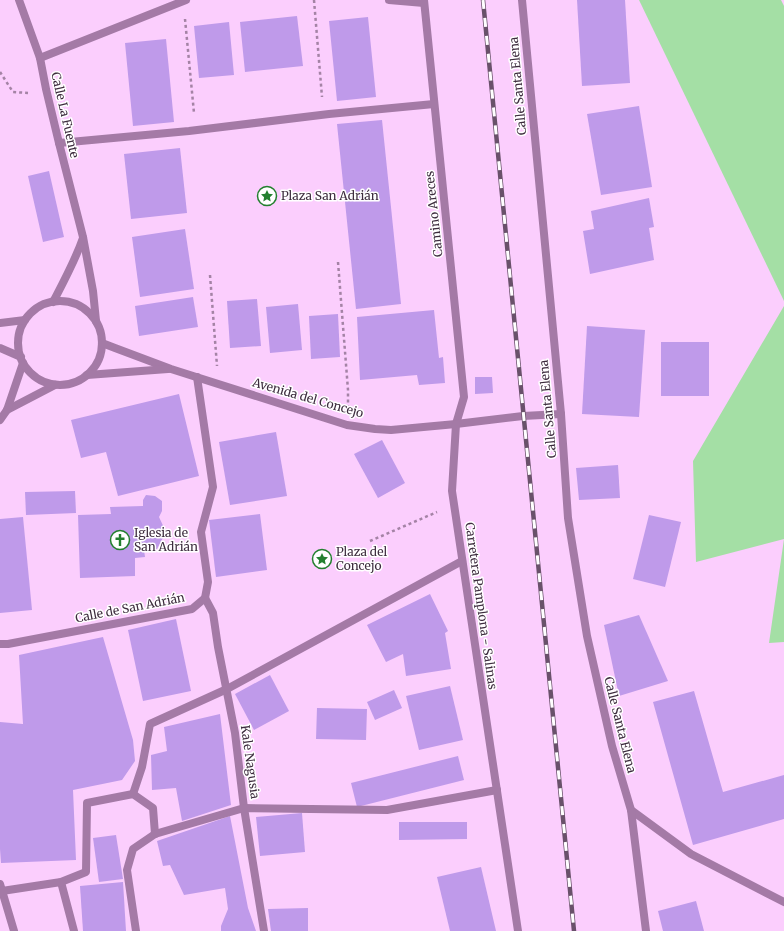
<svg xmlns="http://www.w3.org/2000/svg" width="784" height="931" viewBox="0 0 784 931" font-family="Merriweather,serif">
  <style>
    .green { fill: #a4dfa5 }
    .building { fill: #bf9aea }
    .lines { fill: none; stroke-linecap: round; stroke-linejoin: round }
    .path { stroke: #a483a5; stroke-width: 2.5; stroke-dasharray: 3 3; stroke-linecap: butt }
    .minor { stroke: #a47aa6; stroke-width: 8 }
    .tertiary { stroke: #a47aa6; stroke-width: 8 }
    .rail-casing { stroke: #69516a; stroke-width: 4.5 }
    .rail { stroke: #fff; stroke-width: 3; stroke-dasharray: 9; stroke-linecap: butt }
    .labels { text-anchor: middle; stroke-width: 3; stroke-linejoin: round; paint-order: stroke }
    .street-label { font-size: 12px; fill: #3d2c3e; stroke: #fff }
    .poi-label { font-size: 12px; fill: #3d2c3e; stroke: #fff; text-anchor: start }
  </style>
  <rect width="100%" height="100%" fill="#fbcefd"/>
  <g class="green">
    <path d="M639,0h142l3,6v295z"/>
    <path d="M784,306v336l-15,1 15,-104 -88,23 -3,-101z"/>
  </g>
  <g class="building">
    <path d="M577,0h48l5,83 -48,3z"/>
    <path d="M297,16l6,50 -58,6 -5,-50z"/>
    <path d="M368,17l8,80 -39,4 -8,-80z"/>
    <path d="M229,22l5,53 -35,3 -5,-52z"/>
    <path d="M166,39l8,83 -41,4 -8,-83z"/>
    <path d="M639,106l13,81 -51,8 -14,-81z"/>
    <path d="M382,120l19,184 -45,5 -19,-185z"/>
    <path d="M180,148l7,65 -56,6 -7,-65z"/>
    <path d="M49,171l15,66 -21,5 -15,-66z"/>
    <path d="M649,198l5,29 -5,1 5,32 -64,14 -7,-43 11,-2 -3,-18z"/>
    <path d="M185,229l9,60 -54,8 -8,-60z"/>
    <path d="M193,297l5,30 -59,9 -4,-30z"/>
    <path d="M257,299l4,47 -31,2 -3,-47z"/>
    <path d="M298,304l4,46 -32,3 -4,-46z"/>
    <path d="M434,310l5,48 4,-1 2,26 -26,2 -2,-10 -57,5 -3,-63z"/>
    <path d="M338,314l2,43 -29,2 -2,-43z"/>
    <path d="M587,326l58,4 -6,87 -57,-3z"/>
    <rect x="661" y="342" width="48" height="54"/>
    <path d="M475,377h17l1,16 -18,1z"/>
    <path d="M179,394l20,82 -81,20 -12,-44 -25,6 -10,-38z"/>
    <path d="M276,432l11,64 -57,9 -11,-63z"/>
    <path d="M382,440l23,43 -27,15 -24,-44z"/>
    <path d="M618,465l2,33 -41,2 -3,-32z"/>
    <path d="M75,491l1,22 -50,2 -1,-23z"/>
    <path d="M146,495l9,1 7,5v10l-3,6 7,15 -9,17 -13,1 1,7 -10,1v18l-55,2 -2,-63 33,-1 -1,-7 33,-1v-6z"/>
    <path d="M260,514l7,56 -51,7 -7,-57z"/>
    <path d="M649,515l32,7 -16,65 -32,-8z"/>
    <path d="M23,517l9,93 -32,3v-94z"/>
    <path d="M430,594l18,37 -3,2 6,36 -45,7 -3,-22 -17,8 -19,-37z"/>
    <path d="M639,615l29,66 -49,15 -15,-71z"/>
    <path d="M176,619l15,72 -48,10 -15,-71z"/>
    <path d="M103,637l30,103 2,21 -13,19 -49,10 3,70 -75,3 -1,-14v-127l23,2 -4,-69z"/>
    <path d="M270,675l19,36 -35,19 -19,-36z"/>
    <path d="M450,686l13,54 -44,10 -13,-54z"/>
    <path d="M394,690l8,18 -27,12 -8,-18z"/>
    <path d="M694,691l29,101 61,-17v44l-91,26 -40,-143z"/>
    <path d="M317,708l50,1 -1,31 -50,-1z"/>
    <path d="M220,714l11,91 -49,16 -6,-33 -24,2 -1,-35 16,-4 -3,-24z"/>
    <path d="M458,756l6,24 -107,27 -6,-24z"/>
    <path d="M302,813l3,39 -45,4 -4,-39z"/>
    <path d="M230,816l18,92 8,23h-35v-5l7,-17 -3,-21 -41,7 -14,-30 -7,1 -6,-25z"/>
    <path d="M399,822h68v17l-68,1z"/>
    <path d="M116,835l7,44 -24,3 -6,-44z"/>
    <path d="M481,867l15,64h-46l-13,-54z"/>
    <path d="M123,882l3,49h-43l-3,-45z"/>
    <path d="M696,901l8,30h-41l-5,-20z"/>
    <path d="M308,908v23h-37l-3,-22z"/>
  </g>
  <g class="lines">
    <g class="path">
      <path d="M314,0l8,97"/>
      <path d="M185,19l9,94"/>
      <path d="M0,72l13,20 15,1"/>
      <path d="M338,262l10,128v16"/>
      <path d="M210,275l7,91"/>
      <path d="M370,541l67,-29"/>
    </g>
    <g class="minor">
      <path d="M19,0l21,58 6,31 13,54 24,94 10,54 3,30"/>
      <path d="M389,0l35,3"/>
      <path d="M424,0l40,397 -8,27"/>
      <path d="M40,58l146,-58"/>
      <path d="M59,143l130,-12 140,-17 105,-10"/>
      <path d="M53,302c11,-21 22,-41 30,-64"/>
      <path d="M7,410l48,-25"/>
      <path d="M561,414l7,104 19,118 25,110 19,64 60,44 93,48"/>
      <path d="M0,420l7,-10 16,-47"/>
      <path d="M205,598l8,15 5,34 17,86 9,75 20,123"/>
      <path d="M0,644h8l184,-35 13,-11 3,-16 -7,-50 12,-45 -16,-110"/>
      <path d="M133,794l9,-27 8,-43 77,-35 235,-128"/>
      <path d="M631,810l15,121"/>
      <path d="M61,882l13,49"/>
      <path d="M0,884l14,47"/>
      <path d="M2,891l59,-9 25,-10 1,-69 46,-9 20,14 2,26"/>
      <path d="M136,931l-9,-61 6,-21 22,-15 89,-26 143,2 110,-20"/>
    </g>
    <g class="tertiary">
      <circle cx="60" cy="343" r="42"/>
      <path d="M0,323l25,-3"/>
      <path d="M102,343l13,5 56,21 176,56 28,4 16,1 65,-6 67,-8 38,-2 -39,-414"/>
      <path d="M0,348l21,9"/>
      <path d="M87,375l81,-6"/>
      <path d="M456,424l-4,67 66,440"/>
    </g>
    <g class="rail-casing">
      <path id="rail" d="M483,0l91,931"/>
    </g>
    <use href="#rail" class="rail"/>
  </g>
  <defs>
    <g id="sight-ring" transform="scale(1)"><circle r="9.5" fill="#fff" stroke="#237f2f" stroke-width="1.5"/><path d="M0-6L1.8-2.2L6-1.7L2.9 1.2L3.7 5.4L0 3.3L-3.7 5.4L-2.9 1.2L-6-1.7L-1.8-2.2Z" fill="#237f2f"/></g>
    <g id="church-ring" transform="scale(1)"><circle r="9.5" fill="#fff" stroke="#237f2f" stroke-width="1.5"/><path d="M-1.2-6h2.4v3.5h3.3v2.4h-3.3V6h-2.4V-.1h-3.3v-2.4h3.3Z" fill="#237f2f"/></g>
  </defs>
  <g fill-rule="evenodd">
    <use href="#sight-ring" x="267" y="196"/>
    <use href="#church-ring" x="120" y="540"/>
    <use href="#sight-ring" x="322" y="559"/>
  </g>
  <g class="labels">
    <g class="street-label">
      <text transform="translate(518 86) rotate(-95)" y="4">Calle Santa Elena</text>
      <text transform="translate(65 115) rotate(77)" y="4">Calle La Fuente</text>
      <text transform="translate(434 214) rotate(-96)" y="4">Camino Areces</text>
      <text transform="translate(308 398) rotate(16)" y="4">Avenida del Concejo</text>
      <text transform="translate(548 409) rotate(-95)" y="4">Calle Santa Elena</text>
      <text transform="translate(481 606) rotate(82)" y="4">Carretera Pamplona - Salinas</text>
      <text transform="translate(130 608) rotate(-11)" y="4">Calle de San Adrián</text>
      <text transform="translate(620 725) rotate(76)" y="4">Calle Santa Elena</text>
      <text transform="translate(250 762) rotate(82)" y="4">Kale Nagusia</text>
    </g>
    <g class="poi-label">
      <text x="281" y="200">Plaza San Adrián</text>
      <text x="134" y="537">Iglesia de<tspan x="134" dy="14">San Adrián</tspan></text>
      <text x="336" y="556">Plaza del<tspan x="336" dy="14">Concejo</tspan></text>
    </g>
  </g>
</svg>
